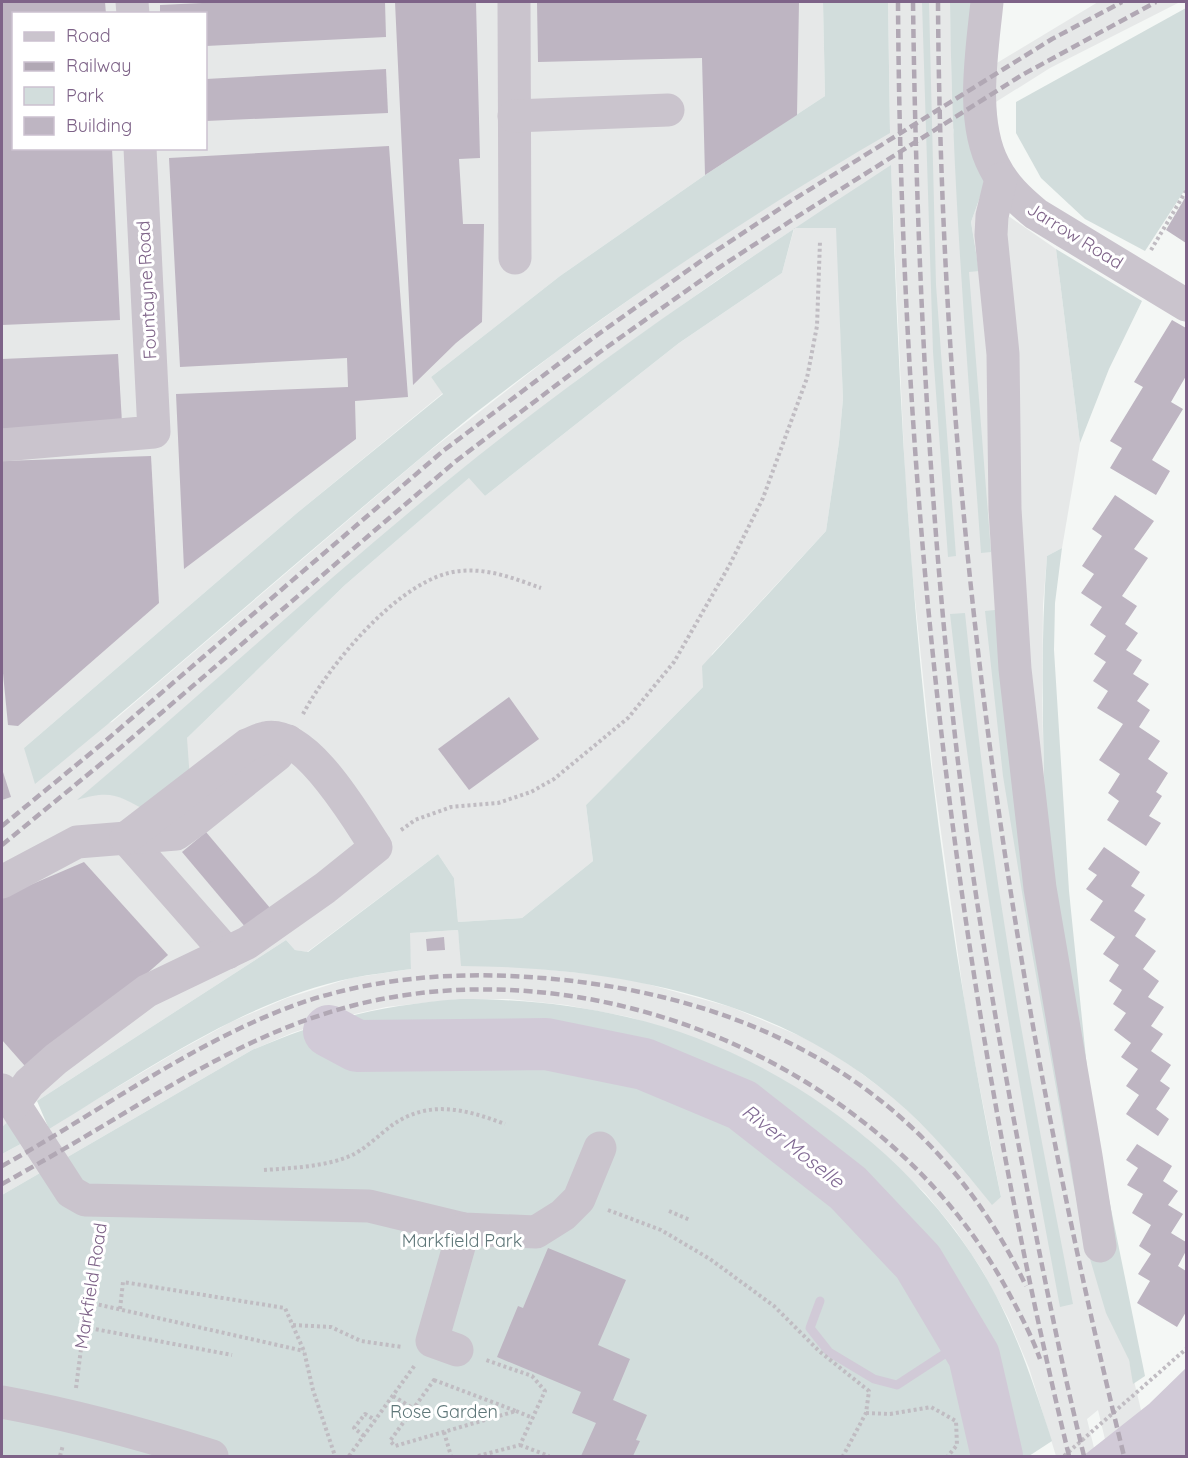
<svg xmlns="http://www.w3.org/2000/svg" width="1188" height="1458" viewBox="0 0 1188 1458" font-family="Quicksand,sans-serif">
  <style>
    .built { fill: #e6e8e8; fill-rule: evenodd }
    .green { fill: #d2dddc }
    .water { fill: #d1cad7 }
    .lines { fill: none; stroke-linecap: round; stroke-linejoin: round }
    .stream { stroke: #d1cad7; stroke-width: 9 }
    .river { stroke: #d1cad7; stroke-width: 52 }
    .building { fill: #beb5c2 }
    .path { stroke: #c0bcc2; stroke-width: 4; stroke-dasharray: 3 3; stroke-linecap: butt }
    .minor { stroke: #cac4cd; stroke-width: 33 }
    .rail { stroke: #b1a8b4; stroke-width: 4.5; stroke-dasharray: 9 4.5; stroke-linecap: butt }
    .labels { text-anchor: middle; stroke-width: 6; stroke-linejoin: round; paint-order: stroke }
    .street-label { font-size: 18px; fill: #7e6388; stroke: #fff }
    .park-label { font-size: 18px; fill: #5f7779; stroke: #fff }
    .water-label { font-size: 20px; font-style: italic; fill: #806993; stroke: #fff }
  </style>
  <rect width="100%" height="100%" fill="#f4f7f5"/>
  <path class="built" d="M2,2h821l2,94 -120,79 -145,101 -129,101 12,16 -146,120 -273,235 88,-26 310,-265 134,-105 140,-100 194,-123 -2,-127h62l2,88 146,-88h82l-130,66 -97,61 26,141 -8,-48 13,-36 23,29 49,34 24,194 -18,105 -15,8 -4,49 -1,96 3,116 84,543 23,96h-43l-11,-46 -11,9 9,37h-40l-27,-88 -21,-50 -26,-48 -26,-39 -31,-38 -60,-56 -41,-31 -147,-74 -48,-15 -63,-12 -58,-6h-48l-74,8 -45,10 -49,16 -40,17 -250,145v-41l28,-15 148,-88 53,-29 56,-24 64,-20 60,-9 -2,-36 49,-3 4,36h52l94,10 32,6 91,25 69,29 27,14 27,18 39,29 42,40 57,67 9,-7 -33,-170 -35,-253 -21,-204 -7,-95 -14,-307 -95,60h41l6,171 -4,43 -13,89 -114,123 -9,33 -117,118 7,56 -71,57 -64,4 -4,-44 -16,-24 -131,98 -12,-2 -9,-10 -249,161 -35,26zM14,14h192v134h-192zM794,229l-12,44 -103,70 -194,153 -15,-19 -125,108 -221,214 -12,-5h-16l-17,5 368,-318 137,-106 135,-96z"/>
  <g class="green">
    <path d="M823,2h65l2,131c-146,85 -282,177 -416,281 -40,32 -78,65 -116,97 -108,91 -213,184 -323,273l-11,-36 273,-235 146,-119 -12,-17 129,-101 145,-101 120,-79z"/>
    <path d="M922,2h7l7,283 20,271 -8,1 -15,-205z"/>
    <path d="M950,2h23l11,184 -13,36 8,49 -10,1 22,280 -10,1c-13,-183 -29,-367 -31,-551z"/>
    <path d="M1186,8v180l-41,63 -60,-32 -44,-41 -25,-45v-31z"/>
    <path d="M891,165c5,134 10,268 21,402 16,211 46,423 89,630l-9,8c-31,-38 -62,-76 -99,-107 -119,-102 -280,-131 -432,-132l-3,-36 -48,3 1,36c-19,3 -39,5 -59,9 -107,22 -210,95 -303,151l-12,-28 249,-161 9,10 13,2 130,-98 16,24 4,44 64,-4 71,-57 -7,-56 117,-118 -1,-21 124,-135 13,-89 4,-43 -7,-171h-42l-12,45 -103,70 -194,153 -16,-18 -124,107 -158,153 3,42 -41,32c-30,-16 -37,-23 -72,-12 124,-105 244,-216 370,-319 141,-115 292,-217 444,-316z"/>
    <path d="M1056,249l86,52 -33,68 -29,74z"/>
    <path d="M1062,548l-7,55 -1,47 15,241 19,187 11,72 46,226 -12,8 -4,-24 -23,-47 -18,-61 -15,-69 -42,-236 -28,-171 -18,-165 10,-1 50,207c-2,-87 -5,-174 2,-261z"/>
    <path d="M965,613c11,105 23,211 40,315 19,126 44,251 68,376l-13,3c-43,-230 -84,-460 -110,-693z"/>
    <path d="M460,999c57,0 112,5 167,18 141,32 279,129 354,252 33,54 52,113 71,172l-23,15h-1027v-261l250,-145c73,-31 130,-45 208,-51z"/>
    <path d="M10,1120l20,19 -28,15v-27z"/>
  </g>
  <path class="water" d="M1186,1368v88h-103l66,-52z"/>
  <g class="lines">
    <path class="stream" d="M820,1301l-10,27 19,24 45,27 23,6 49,-32 13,2 21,25"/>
    <path class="river" d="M329,1031l28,15 189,-2 98,20 98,41 106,83 70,74 56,94 23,100"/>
  </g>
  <g class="building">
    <path d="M2,2h103l1,12h-92v134h98l8,172 -118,5z"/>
    <path d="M223,2h162l1,35 -180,9v-32h-46v-9z"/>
    <path d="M395,2h81l4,156 -21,1 4,65h21l-2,98 -26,21 -43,42z"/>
    <path d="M537,2h262l-2,113 -92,60 -3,-117 -164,4z"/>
    <path d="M386,69l2,44 -182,8v-42z"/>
    <path d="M389,146l19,251 -53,4 1,38 -172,130 -8,-175 172,-7 -1,-29 -167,9 -11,-209z"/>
    <path d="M1186,196v47l-20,-13z"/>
    <path d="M1172,320l14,8v48l-15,26 12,7 -31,51 18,11 -14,24 -46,-27 12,-20 -12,-7 33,-54 -9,-5z"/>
    <path d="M118,354l4,69 -120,6v-70z"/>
    <path d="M151,456l8,147 -141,123 -10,-1 -6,-62v-202z"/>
    <path d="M1115,495l39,26 -20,28 14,9 -26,38 15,10 -12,18 13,9 -12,17 16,10 -9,14 16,10 -12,17 13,9 -11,17 21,14 -12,18 20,14 -12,19 6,4 -13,20 12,7 -15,23 -39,-26 12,-19 -11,-8 12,-19 -21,-14 24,-36 -26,-16 11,-17 -15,-10 13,-19 -12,-8 12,-18 -16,-11 12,-18 -21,-14 13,-19 -12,-8 20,-30 -10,-7z"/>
    <path d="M509,697l30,42 -70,51 -31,-41z"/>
    <path d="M2,769l9,28 -9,3z"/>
    <path d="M206,832l70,83 -24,20 -70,-83z"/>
    <path d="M1104,847l36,25 -9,14 14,9 -11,16 12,8 -11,17 21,15 -13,18 16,12 -11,16 16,10 -13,19 12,8 -12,17 20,14 -11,16 10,7 -14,21 13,10 -11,17 -32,-22 13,-19 -13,-9 12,-17 -17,-12 10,-14 -17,-13 12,-17 -13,-9 9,-14 -13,-9 10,-16 -16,-11 12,-17 -25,-17 13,-19 -17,-12 11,-14 -9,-6z"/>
    <path d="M84,862l84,93 -136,119 -30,-34v-143z"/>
    <path d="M444,937l1,13 -18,1 -1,-12z"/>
    <path d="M1137,1144l35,22 -9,15 15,10 -10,14 15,9 -12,19 15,9v9l-8,15 8,5v41l-9,15 -40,-24 13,-22 -12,-7 13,-20 -12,-8 12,-21 -19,-12 11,-19 -16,-9 11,-17 -12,-8z"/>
    <path d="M548,1248l78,32 -28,65 32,14 -17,41 34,15 -11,25 4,1 -7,15h-52l15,-33 -24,-10 9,-21 -84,-35 21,-51 5,2z"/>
  </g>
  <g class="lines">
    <g class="path">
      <path d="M1151,250l35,-59"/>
      <path d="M303,714c26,-49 99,-139 158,-143 27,-3 55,8 80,17"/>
      <path d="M401,830l14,-10 36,-13 47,-4 33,-11 23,-13 74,-61 46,-56 55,-96 34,-68 44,-120 10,-52 3,-85"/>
      <path d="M264,1170c28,-2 59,-3 86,-14 14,-6 29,-21 41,-30 37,-27 74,-17 114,-2"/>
      <path d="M608,1210l53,20 49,29 64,47 45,45 50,40 -3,22 -23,43"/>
      <path d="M669,1211l21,9"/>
      <path d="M87,1302l217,49"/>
      <path d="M120,1309l3,-27 162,26 19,43 9,39 22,66"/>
      <path d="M293,1325l38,2 30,14 41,6"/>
      <path d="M84,1327l148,28"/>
      <path d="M434,1380l82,31 -121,35 -5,-5z"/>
      <path d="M76,1388l11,-86 12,-70"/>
      <path d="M393,1396l21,13"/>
      <path d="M516,1411l17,7"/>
      <path d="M866,1413l24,1 41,-7 25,14 1,24 -9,11"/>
      <path d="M444,1432l7,24"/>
      <path d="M364,1436l-10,-8 11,-14 10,6"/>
      <path d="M520,1445l29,11"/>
      <path d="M60,1456l3,-11"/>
      <path d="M349,1456l66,-91"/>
      <path d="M478,1456l42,-11 25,-54 -13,-15 -46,-16"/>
      <path d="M1064,1456l122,-107"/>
    </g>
    <g class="minor">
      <path d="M132,2l1,12"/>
      <path d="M514,2l1,256"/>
      <path d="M987,2c-5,50 -17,118 7,164 10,20 25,34 42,48l150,91"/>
      <path d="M514,116l154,-6"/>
      <path d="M1001,179l-9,37 -1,19 12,119 2,155 10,160 25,219 46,268 14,90"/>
      <path d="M2,445l152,-13 -14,-284"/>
      <path d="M126,838l101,115"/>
      <path d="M2,882l75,-40 99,-8 21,-15 80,-64 11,-14"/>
      <path d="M2,1090l12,14 57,88 14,8 284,6 95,23 72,3 27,-17 16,-16 21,-51"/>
      <path d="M14,1104l15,-21 27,-24 91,-68 100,-48 78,-55 51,-41c-19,-28 -70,-119 -111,-109 -6,1 -12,5 -18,7l-121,93"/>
      <path d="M457,1350l-25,-9 32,-112"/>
      <path d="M2,1402c71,13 141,32 210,54"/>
    </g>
    <g class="rail">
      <path d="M898,2c3,489 56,978 171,1454"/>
      <path d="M913,2c3,226 13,452 36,677 14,144 37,288 63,431 22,116 44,232 72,346"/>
      <path d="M938,2c3,489 69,979 186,1454"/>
      <path d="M2,826l101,-83 340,-292 150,-113 115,-82 88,-58 256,-159 70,-37"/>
      <path d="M2,845l117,-96 337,-288 144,-109 117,-83 78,-51 227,-143 134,-73"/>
      <path d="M2,1166c96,-53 189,-123 293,-161 79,-28 163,-34 247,-27 212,17 391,111 484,308"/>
      <path d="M2,1184c47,-26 93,-53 139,-81 71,-42 133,-77 214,-98 243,-61 529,62 650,281 13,24 26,48 35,73"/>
    </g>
  </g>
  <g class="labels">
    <g class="street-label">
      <text transform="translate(1075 236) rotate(32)" y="6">Jarrow Road</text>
      <text transform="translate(147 290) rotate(-93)" y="6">Fountayne Road</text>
      <text transform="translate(91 1286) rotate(-81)" y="6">Markfield Road</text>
    </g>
    <g class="park-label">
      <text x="462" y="1247">Markfield Park</text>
      <text x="444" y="1418">Rose Garden</text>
    </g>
    <g class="water-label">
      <text transform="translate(793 1146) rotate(38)" y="7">River Moselle</text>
    </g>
  </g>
  <rect width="1188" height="1458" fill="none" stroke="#7e6388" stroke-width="6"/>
  <rect x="12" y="12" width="195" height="138" fill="#ffffff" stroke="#cbc1cf" stroke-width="1.5"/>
  <rect x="24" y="32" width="30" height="9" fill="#cac4cd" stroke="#cbc1cf" stroke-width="1.5"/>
  <text x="66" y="42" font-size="18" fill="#7e6388">Road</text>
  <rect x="24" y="62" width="30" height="9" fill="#b1a8b4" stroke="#cbc1cf" stroke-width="1.5"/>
  <text x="66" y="72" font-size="18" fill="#7e6388">Railway</text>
  <rect x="24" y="87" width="30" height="18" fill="#d2dddc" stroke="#cbc1cf" stroke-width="1.5"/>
  <text x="66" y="102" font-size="18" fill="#7e6388">Park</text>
  <rect x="24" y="117" width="30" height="18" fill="#beb5c2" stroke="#cbc1cf" stroke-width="1.5"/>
  <text x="66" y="132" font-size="18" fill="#7e6388">Building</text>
</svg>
